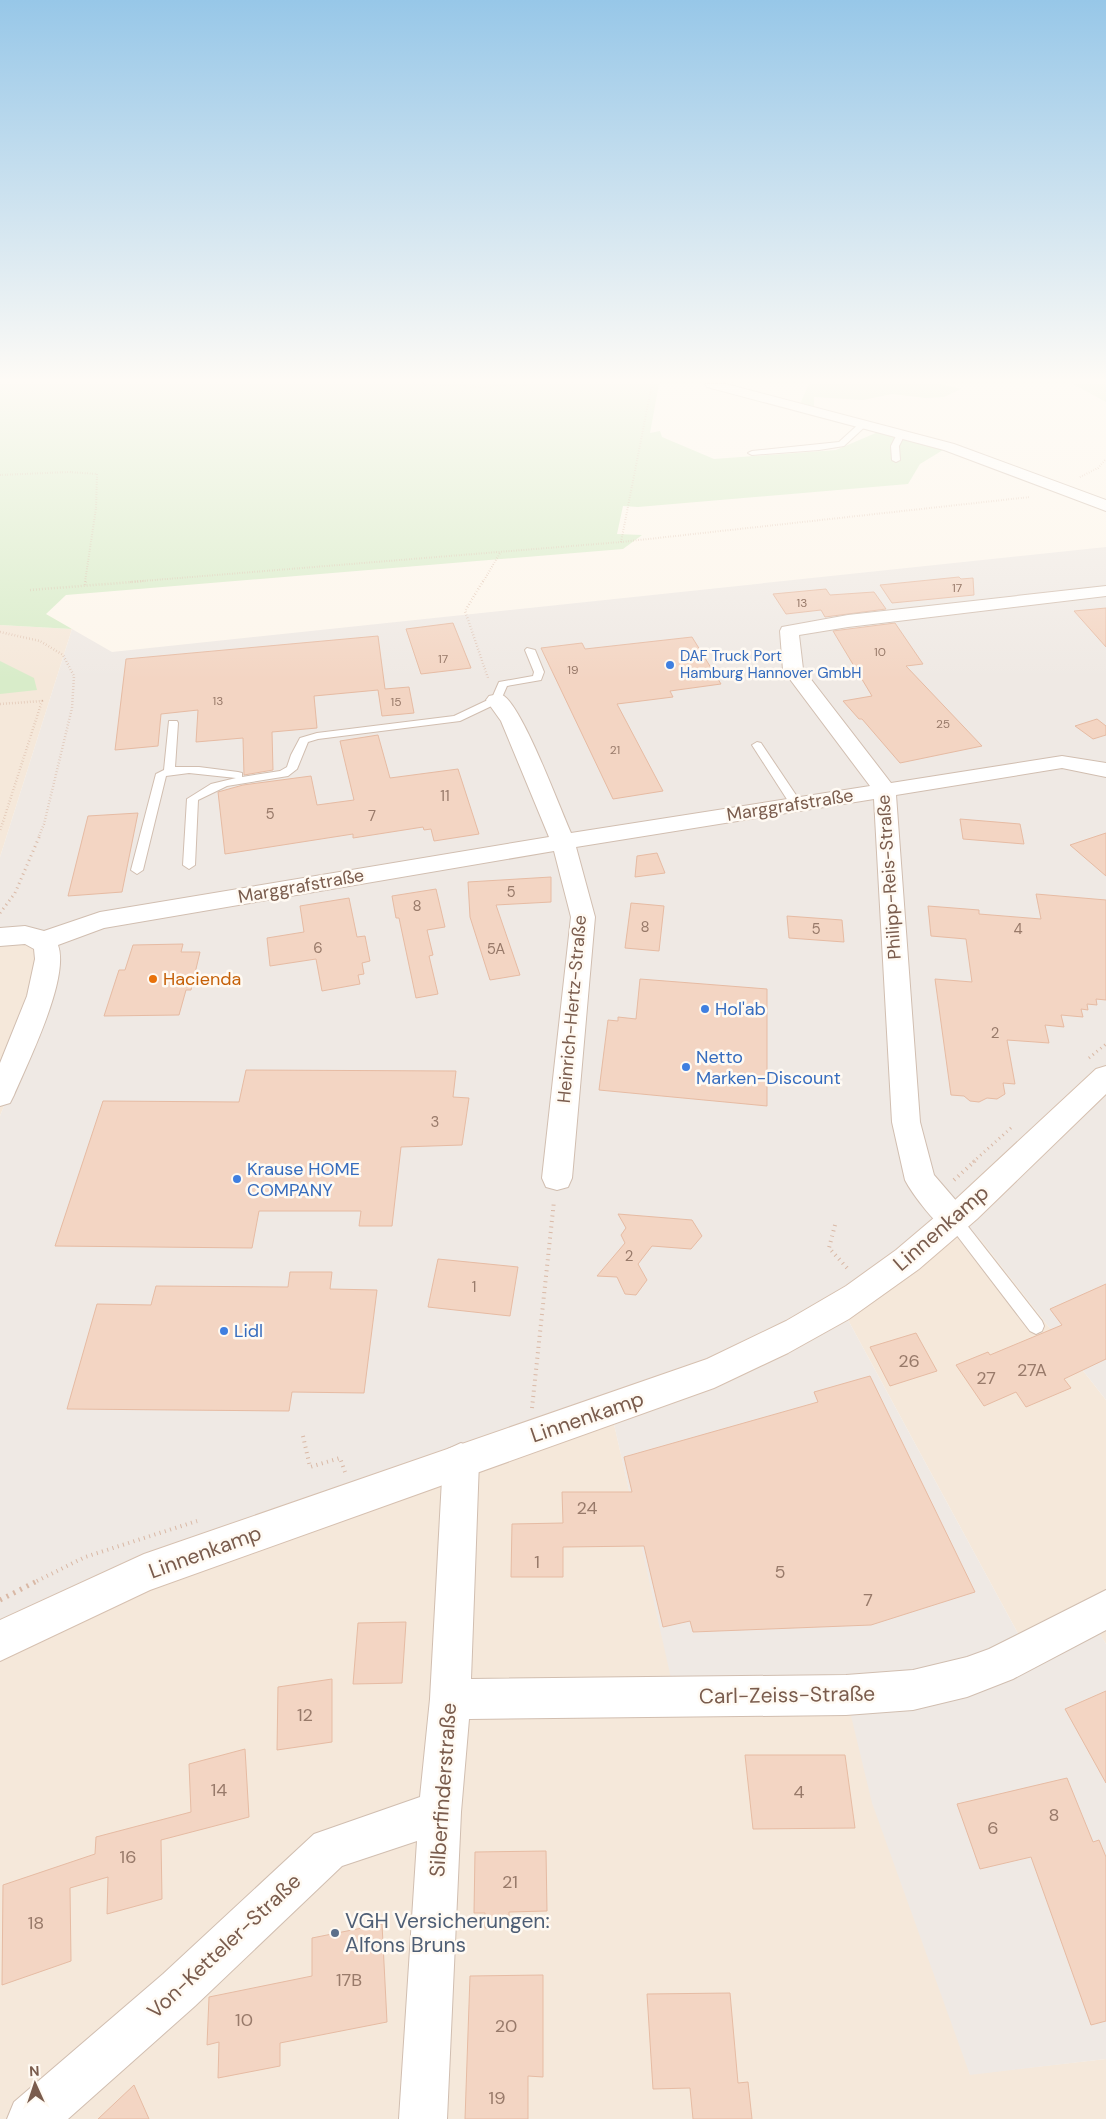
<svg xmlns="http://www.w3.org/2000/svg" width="1106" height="2119" viewBox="0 0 1106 2119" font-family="'DM Sans',sans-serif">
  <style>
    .residential { fill: #f5e8da }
    .industrial { fill: #efe9e4 }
    .green { fill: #d8ecc9 }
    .building { fill: #f3d5c3; stroke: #e6bba3 }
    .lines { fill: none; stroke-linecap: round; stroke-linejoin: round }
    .service-casing { stroke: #d1beb0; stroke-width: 2 }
    .minor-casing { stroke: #d1beb0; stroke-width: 2 }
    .secondary-casing { stroke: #d6c0b0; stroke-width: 2 }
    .path-far4 { stroke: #d9b8a5; stroke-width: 2; stroke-dasharray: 0.5 2; stroke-linecap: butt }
    .path-far3 { stroke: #d9b8a5; stroke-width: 2.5; stroke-dasharray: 0.5 2.5; stroke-linecap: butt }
    .path-far2 { stroke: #d9b8a5; stroke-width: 3; stroke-dasharray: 1 4; stroke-linecap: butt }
    .path-far1 { stroke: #d9b8a5; stroke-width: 4; stroke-dasharray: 1 4.5; stroke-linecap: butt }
    .path { stroke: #d9b8a5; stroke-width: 5; stroke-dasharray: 2 5.5; stroke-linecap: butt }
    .service { fill: #fff; fill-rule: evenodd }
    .minor { fill: #fff; fill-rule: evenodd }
    .secondary { fill: #fff; fill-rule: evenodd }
    .shop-dot { fill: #3f7fe0; stroke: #fffaf3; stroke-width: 2 }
    .food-dot { fill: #e8710a; stroke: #fffaf3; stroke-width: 2 }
    .service-dot { fill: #5c6f8a; stroke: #fffaf3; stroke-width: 2 }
    .labels { text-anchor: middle; stroke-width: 5; stroke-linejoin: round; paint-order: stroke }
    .far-number-label { font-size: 12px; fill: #987a6a }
    .far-shop-label { font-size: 15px; fill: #366cbe; stroke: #fffaf3; text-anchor: start }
    .number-label { font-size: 15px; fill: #987a6a }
    .street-label { font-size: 18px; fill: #7a5c4d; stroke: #fffaf3 }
    .food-label { font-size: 18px; fill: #c56008; stroke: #fffaf3; text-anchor: start }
    .shop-label { font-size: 18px; fill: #366cbe; stroke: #fffaf3; text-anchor: start }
    .near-number-label { font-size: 18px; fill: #987a6a }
    .near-street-label { font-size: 21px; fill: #7a5c4d; stroke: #fffaf3 }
    .near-service-label { font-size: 21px; fill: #4e5e75; stroke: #fffaf3; text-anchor: start }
  </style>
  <rect width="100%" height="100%" fill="#fdf6ec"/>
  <g class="residential">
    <path d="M0,625l72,4 -72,228z"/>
    <path d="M0,935h44l4,58 -48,123z"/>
    <path d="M954,1220l26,19 126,161v244l-16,-25 -63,31 -186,-343z"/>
    <path d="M609,1402l51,224 186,69 124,379 136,-15v60h-1106v-485z"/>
  </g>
  <path class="industrial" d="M1106,547v853l-126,-161 -26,-19 -113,87 186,343 64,-31 15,25v415l-136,16 -98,-272 -26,-108 -171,1 -66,-294 -609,232v-518l48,-123 -4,-58h-44v-78l72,-228 40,23z"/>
  <g class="green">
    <path d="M0,384h659l-9,49 10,-2 2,6 52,22 122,-9 42,-18 65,18 -23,14 -12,20 -270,23 -15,-1 -6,28 25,1 -19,14 -557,46 -20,19 26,15 -72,-4z"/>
    <path d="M809,384h133l19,5 -17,8 -18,1 -34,-4 -29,6 -49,-3v9l-14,-2z"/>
    <path d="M1073,384h33v18z"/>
    <path d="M0,661l34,17 3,12 -37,4z"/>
  </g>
  <g class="building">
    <path d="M959,577l2,2 12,-1 1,17 -82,8 -12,-18z"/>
    <path d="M826,589l4,6 44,-3 12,17 -61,8 -4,-7 -35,4 -13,-20z"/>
    <path d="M1106,608v39l-32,-36z"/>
    <path d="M453,623l18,45 -50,6 -15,-45z"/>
    <path d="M895,623l28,41 -17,2 76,80 -82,17 -38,-44h-3l-16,-18 29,-5 -39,-65z"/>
    <path d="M378,636l7,53 24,-2 5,26 -32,3 -4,-26 -64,6 3,32 -45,4 1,38 -29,5 -1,-37 -47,4 2,-32 -37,4 -3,32 -43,4 11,-91z"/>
    <path d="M692,637l29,47 -51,7 3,6 -56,7 46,87 -50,8 -72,-151 41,-5 3,6z"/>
    <path d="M1097,719l9,7v9l-13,4 -18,-13z"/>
    <path d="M378,735l12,43 68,-9 21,65 -45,7 -3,-12 -7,1 -1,-3 -70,11v-4l-128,20 -7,-62 25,-7 68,-9 6,29 37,-5 -14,-59z"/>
    <path d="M138,813l-16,79 -54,4 20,-80z"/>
    <path d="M960,819l60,5 4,20 -61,-5z"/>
    <path d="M1106,833v43l-36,-31z"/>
    <path d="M657,853l8,20 -30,4 2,-21z"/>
    <path d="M551,877v25l-55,3 24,70 -30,5 -20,-63 -2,-35z"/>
    <path d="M436,889l9,38 -18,3 6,25 -4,1 9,38 -22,4 -17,-80h-3l-4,-22z"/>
    <path d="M1036,894l70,6v100l-10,-1 1,6 -10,-1 1,6 -7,-1 2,8 -22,-2 3,12 -19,-2 4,18 -42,-3 8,44 -12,-1 2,11 -8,5 -10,-1 -8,4 -9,-1 -6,-5 -13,-1 -16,-116 37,3 -6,-43 -35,-3 -3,-30 51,4v4l62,5z"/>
    <path d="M349,898l8,39 8,-1 5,25 -8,2 2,11 -6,1 2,9 -38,7 -6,-32 -46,7 -3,-28 37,-6 -4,-26z"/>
    <path d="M631,903l33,3 -5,45 -34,-3z"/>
    <path d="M787,916l55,4 2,22 -55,-4z"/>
    <path d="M183,944l-2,8h19l-9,38h-5l-7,25 -75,1 15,-46h6l8,-25z"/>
    <path d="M640,979l127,10v117l-168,-16 9,-70 10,1v-4l18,2z"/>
    <path d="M246,1070l210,1 -3,26 16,1 -7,47 -61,2 -9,79h-33l2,-15h-102l-7,37 -197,-2 48,-145 136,1z"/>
    <path d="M618,1214l74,6 10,16 -11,13 -39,-3 -14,18 9,16 -11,15 -11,-1 -8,-17 -20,-1 28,-33 -4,-8 5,-7z"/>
    <path d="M438,1259l80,8 -8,49 -82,-9z"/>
    <path d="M290,1272h42l-2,17 47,1 -13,103 -72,-1 -3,19 -222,-2 30,-105 54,1 5,-19 132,1z"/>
    <path d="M1106,1284v75l-42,20 7,9 -45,19 -10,-15 -32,14 -28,-41 32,-13 2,3 72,-30 -12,-16z"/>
    <path d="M916,1333l21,38 -47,15 -20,-39z"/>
    <path d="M870,1376l105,216 -104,33 -178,7 -3,-11 -27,6 -19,-81 -81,1v30h-52l1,-53 51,-1 -1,-31h70l-8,-35 194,-55 -4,-10z"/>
    <path d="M406,1622l-4,61 -49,1 5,-61z"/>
    <path d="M332,1679v63l-55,8 1,-63z"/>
    <path d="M1106,1691v92l-41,-74z"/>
    <path d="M245,1749l4,68 -88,23 1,59 -55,15 1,-37 -38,11 1,73 -69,24 1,-100 92,-31 1,-17 95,-25 -2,-48z"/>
    <path d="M745,1755h100l10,73 -102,1z"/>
    <path d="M1067,1778l26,64 6,-2 7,17v164l-15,4 -60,-168 -51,12 -23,-65z"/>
    <path d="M546,1851l1,60 -38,1v16h-24v-15h-11l1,-61z"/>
    <path d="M382,1924l5,98 -107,21v23l-62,12 1,-36 -12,3 2,-48 103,-21v-38z"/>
    <path d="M543,1975v102l-15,-1v43h-63l5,-143z"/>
    <path d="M730,1993l8,90 10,-1 4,37h-59l-3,-31 -37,1 -6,-95z"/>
    <path d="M134,2085l15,34h-51z"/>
  </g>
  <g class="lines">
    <g class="service-casing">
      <g id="service">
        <path d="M862,421l7,2 -25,23 -25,4 -67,5 -4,-2 4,-2 87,-9z"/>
        <path d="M898,432l7,2 -6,12 1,14 -4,2 -4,-2 -1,-14z"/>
        <path d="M527,648l8,2 9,22 -3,8 -34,6 -7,16 -40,19 -142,18 -10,3 -11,27 -9,7 -61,10 -29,14 -3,65 -6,4 -6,-4 4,-66 24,-15 25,-6 -47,-5 -23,3 -23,94 -6,4 -6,-4 25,-96 8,-4 5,-49h8l1,2 -3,44h24l39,5 4,1v4l38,-6 7,-4 4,-12 9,-17 17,-5 137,-17 38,-18 7,-16 34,-6 1,-4 -9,-22z"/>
        <path d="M757,742l4,1 41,61 -2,2 -4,1 -6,-3 -38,-59z"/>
        <path d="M954,1213l5,2 83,106 2,5 -2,5 -6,3 -6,-3 -81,-106 -3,-5 3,-5z"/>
      </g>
    </g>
    <g class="minor-casing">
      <g id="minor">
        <path d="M705,384h21l228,60 152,56v11l-162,-61 -237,-63z"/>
        <path d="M1106,586v10l-258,31 -49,8 4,34 88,114 171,-27 44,7v14l-44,-9 -166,27 24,327 14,53 31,36 4,9 -4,9c-3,1 -8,4 -12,4 -13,-1 -42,-41 -48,-53l-13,-58 -18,-323 -298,48 19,70 -23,261 -4,9 -11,3 -11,-3 -4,-9 29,-261 -17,-66 -450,77 -46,17c12,33 -30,117 -44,150l-4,8 -10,3v-43l27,-67 8,-37 -1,-10 -9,-5 -25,2v-18l25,-2 19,5 56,-19 449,-75 -48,-116 -15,-21 3,-4c5,-1 10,-3 15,0 20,15 55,110 67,137l299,-47 -87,-116 -3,-39 2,-4 66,-12z"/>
        <path d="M461,1443l13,6 5,12 -8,218 375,-4 67,-5 54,-13 22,-8 117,-59v40l-93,49 -46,18 -54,13 -67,5 -377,4 -8,93 -14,307h-48l18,-278 -75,25 -147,140 -127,113h-61l7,-17 149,-128 151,-140 106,-37 10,-98 13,-238 5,-12z"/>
      </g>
    </g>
    <g class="secondary-casing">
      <path id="secondary" d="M1106,1066v28l-129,125 -58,50 -70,50 -61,34 -74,35 -564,202 -150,71v-41l144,-66 563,-195 79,-38 60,-35 50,-36 59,-50 141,-131z"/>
    </g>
    <g class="path-far4">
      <path d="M423,384l57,3 57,-3"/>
      <path d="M1098,384l8,7"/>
      <path d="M0,475l69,-3 28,2 -1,34 -11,74"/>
      <path d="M1080,477l18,-9 8,-9"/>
      <path d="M621,542l31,-158"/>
      <path d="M130,582l491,-40 409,-45"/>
      <path d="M483,582l17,-29"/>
    </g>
    <g class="path-far3">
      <path d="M483,581l-18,30 23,67"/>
      <path d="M85,585l1,-4"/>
      <path d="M30,590l115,-9"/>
      <path d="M0,632l40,9 23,14 11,21 -2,32 -28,116 -5,12"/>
      <path d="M0,704l42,-3 -42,130"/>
    </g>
    <g class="path-far2">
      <path d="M0,913l15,-20 25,-58"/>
      <path d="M1089,1058l17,-14"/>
      <path d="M973,1162l39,-35"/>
    </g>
    <g class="path-far1">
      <path d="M954,1180l21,-19"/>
      <path d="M835,1225l-6,23 19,21"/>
      <path d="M532,1408l22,-207"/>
      <path d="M303,1436l7,31 30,-9 5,14"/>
      <path d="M37,1581l48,-24 112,-36"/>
    </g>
    <path class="path" d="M0,1600l39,-20"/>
    <use href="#service" class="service"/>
    <use href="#minor" class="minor"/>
    <use href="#secondary" class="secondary"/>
  </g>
  <linearGradient id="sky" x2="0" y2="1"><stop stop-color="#97c7e8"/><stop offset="0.56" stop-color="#fefbf6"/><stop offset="1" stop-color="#fefbf6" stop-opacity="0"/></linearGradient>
  <rect width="1106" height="680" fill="url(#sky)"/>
  <g class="shop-dot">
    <circle cx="670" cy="665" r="5"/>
    <circle cx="705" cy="1009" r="5"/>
    <circle cx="686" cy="1067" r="5"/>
    <circle cx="237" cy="1179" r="5"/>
    <circle cx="224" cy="1331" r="5"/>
  </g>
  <circle class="food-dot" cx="153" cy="979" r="5"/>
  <circle class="service-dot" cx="335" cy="1933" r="5"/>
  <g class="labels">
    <g class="far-number-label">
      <text x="957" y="592">17</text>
      <text x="802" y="607">13</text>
      <text x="880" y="656">10</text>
      <text x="443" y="663">17</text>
      <text x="573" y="674">19</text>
      <text x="218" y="705">13</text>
      <text x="396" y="706">15</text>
      <text x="943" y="728">25</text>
      <text x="615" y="754">21</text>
    </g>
    <g class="far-shop-label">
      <text x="680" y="661">DAF Truck Port<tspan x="680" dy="17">Hamburg Hannover GmbH</tspan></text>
    </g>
    <g class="number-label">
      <text x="445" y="801">11</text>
      <text x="270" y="819">5</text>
      <text x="372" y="821">7</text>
      <text x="511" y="897">5</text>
      <text x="417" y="911">8</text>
      <text x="645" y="932">8</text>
      <text x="816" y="934">5</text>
      <text x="1018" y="934">4</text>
      <text x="318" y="953">6</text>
      <text x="496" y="954">5A</text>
      <text x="995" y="1038">2</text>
      <text x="435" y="1127">3</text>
      <text x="629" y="1261">2</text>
      <text x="474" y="1292">1</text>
    </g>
    <g class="street-label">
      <text transform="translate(790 805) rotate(-9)" y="6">Marggrafstraße</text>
      <text transform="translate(889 877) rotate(-94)" y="6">Philipp-Reis-Straße</text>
      <text transform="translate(301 886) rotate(-10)" y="6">Marggrafstraße</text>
      <text transform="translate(572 1009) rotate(-85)" y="6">Heinrich-Hertz-Straße</text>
    </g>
    <g class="food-label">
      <text x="163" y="985">Hacienda</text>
    </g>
    <g class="shop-label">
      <text x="715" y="1015">Hol'ab</text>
      <text x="696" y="1063">Netto<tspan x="696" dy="21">Marken-Discount</tspan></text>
      <text x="247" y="1175">Krause HOME<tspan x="247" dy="21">COMPANY</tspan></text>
      <text x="234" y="1337">Lidl</text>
    </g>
    <g class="near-number-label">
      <text x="909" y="1367">26</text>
      <text x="1032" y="1376">27A</text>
      <text x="986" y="1384">27</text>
      <text x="587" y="1514">24</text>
      <text x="537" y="1568">1</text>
      <text x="780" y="1578">5</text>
      <text x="868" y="1606">7</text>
      <text x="305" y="1721">12</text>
      <text x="219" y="1796">14</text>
      <text x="799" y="1798">4</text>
      <text x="1054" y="1821">8</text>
      <text x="993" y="1834">6</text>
      <text x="128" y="1863">16</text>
      <text x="510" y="1888">21</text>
      <text x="36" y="1929">18</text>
      <text x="349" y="1986">17B</text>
      <text x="244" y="2026">10</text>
      <text x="506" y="2032">20</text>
      <text x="497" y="2104">19</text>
    </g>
    <g class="near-street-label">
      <text transform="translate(941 1228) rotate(-41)" y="7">Linnenkamp</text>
      <text transform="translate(587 1417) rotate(-19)" y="7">Linnenkamp</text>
      <text transform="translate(205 1552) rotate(-20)" y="7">Linnenkamp</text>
      <text transform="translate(787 1695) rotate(-1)" y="7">Carl-Zeiss-Straße</text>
      <text transform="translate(443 1790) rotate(-86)" y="7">Silberfinderstraße</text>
      <text transform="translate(224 1946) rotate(-43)" y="7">Von-Ketteler-Straße</text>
    </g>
    <g class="near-service-label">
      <text x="345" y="1928">VGH Versicherungen:<tspan x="345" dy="24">Alfons Bruns</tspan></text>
    </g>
  </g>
  <g transform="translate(35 2084) rotate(357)" stroke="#fffaf3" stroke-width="4" paint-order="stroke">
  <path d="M0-4L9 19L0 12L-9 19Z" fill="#7a5c4d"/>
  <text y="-8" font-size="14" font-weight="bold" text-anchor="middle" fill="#7a5c4d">N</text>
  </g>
</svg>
